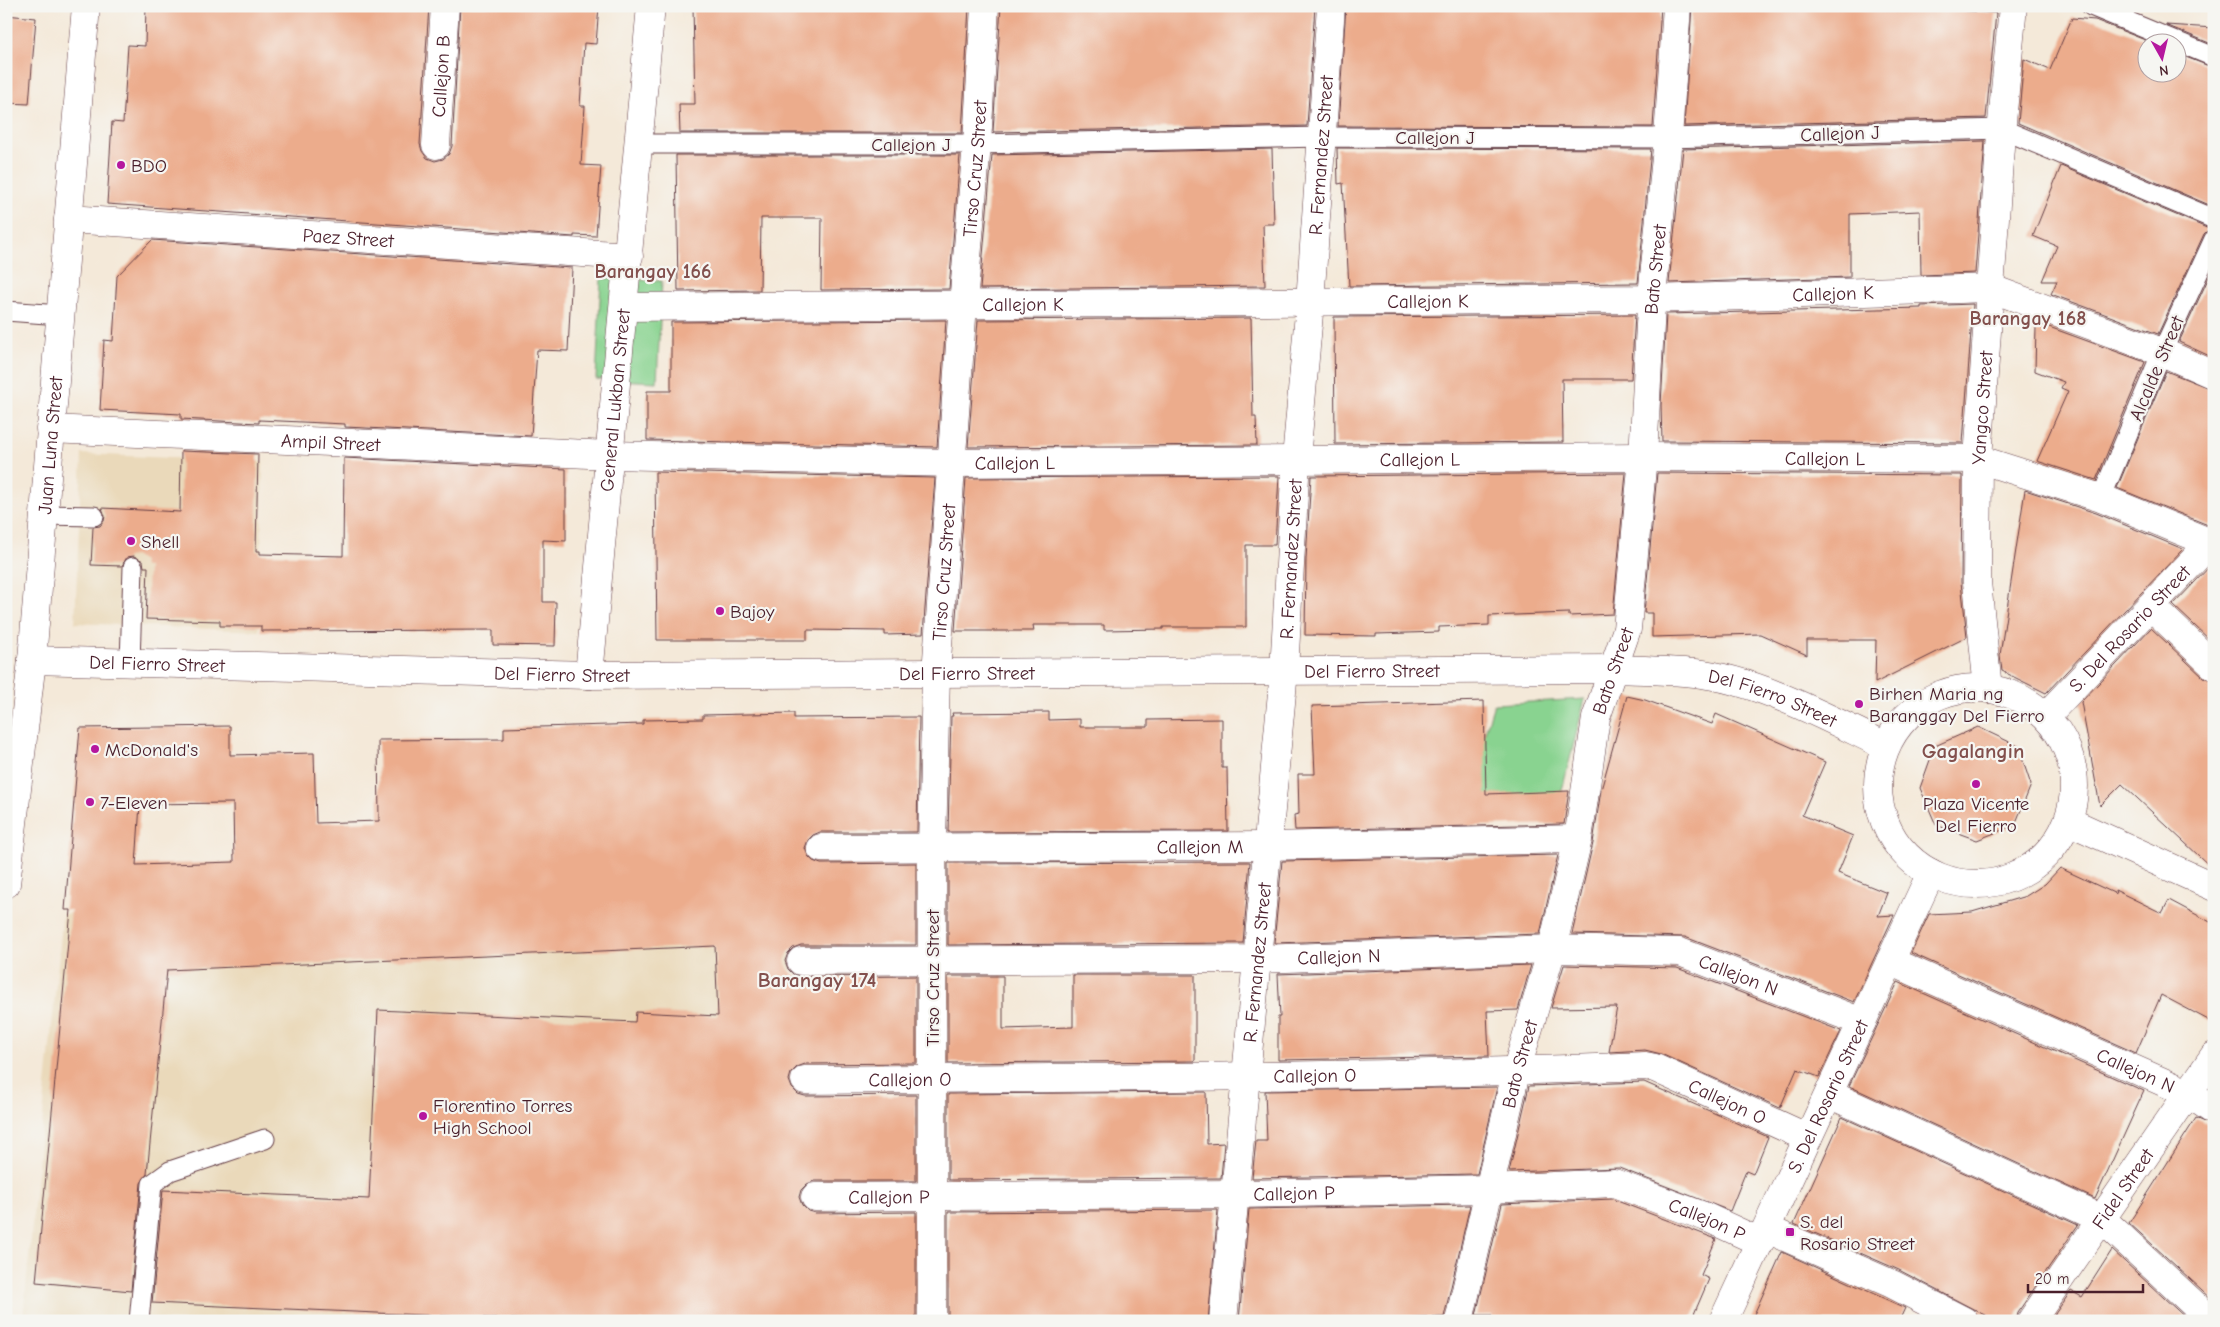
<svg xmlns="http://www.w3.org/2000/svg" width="2220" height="1327" viewBox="0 0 2220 1327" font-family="'Comic Neue',sans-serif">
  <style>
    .built { fill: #ead9ba }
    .green { fill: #89d390; stroke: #6a795e }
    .building { fill: #ecac8c; fill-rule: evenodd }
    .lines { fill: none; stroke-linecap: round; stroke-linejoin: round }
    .service-casing { stroke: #643d45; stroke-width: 21 }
    .pedestrian-casing { stroke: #643d45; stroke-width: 29 }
    .minor-casing { stroke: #643d45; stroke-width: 29 }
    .tertiary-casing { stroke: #643d45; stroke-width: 29 }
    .secondary-casing { stroke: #643d45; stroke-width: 29 }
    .service { stroke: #fff; stroke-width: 19 }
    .pedestrian { stroke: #fff; stroke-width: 28 }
    .minor { stroke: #fff; stroke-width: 28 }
    .tertiary { stroke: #fff; stroke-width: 28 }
    .secondary { stroke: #fff; stroke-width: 28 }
    .poi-dot { fill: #b5179e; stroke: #f6f6f2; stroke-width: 2 }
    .labels { text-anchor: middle; stroke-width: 4.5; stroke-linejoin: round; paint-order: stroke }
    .street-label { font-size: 19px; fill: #4a1f2b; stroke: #f6f6f2 }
    .poi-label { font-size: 19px; fill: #4a1f2b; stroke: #f6f6f2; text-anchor: start }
    .neighbourhood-label { font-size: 20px; font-weight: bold; fill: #83504d; stroke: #f6f6f2 }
    .quarter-label { font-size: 21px; font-weight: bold; fill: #83504d; stroke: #f6f6f2 }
  </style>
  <rect width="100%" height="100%" fill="#f6f6f2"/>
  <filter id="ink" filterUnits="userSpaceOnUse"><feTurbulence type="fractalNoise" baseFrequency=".02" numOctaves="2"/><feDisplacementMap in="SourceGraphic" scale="10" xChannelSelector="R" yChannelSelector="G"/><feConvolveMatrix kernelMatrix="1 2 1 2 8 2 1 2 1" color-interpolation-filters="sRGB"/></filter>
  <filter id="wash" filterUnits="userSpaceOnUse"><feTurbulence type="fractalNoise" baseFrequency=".0096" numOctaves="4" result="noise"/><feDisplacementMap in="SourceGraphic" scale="20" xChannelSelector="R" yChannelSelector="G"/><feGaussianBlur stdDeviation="1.12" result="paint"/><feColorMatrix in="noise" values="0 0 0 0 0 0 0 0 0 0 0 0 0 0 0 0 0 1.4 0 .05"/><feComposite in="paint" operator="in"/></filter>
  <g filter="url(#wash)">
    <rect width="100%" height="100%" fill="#f4e9d9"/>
    <g class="built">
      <path d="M82,454l181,8 -4,169 -184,-8z"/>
      <path d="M784,883l35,438h-636l-160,-3 40,-404z"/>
    </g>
    <g class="green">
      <path d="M601,278l61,3 -5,101 -61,-3z"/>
      <path d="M1585,699l-31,123 -98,1 38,-119z"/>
    </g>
    <g id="blocks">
      <g class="building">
        <path d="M146,6h283l-9,138 2,7 5,7 8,3 8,-2 6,-5 3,-8 8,-140h139l-3,38 -12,-1 -4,63h5l-4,59 20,1 -5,70 -22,-1v2l-467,-33 5,-82 11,1 5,-78 17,1z"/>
        <path d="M693,6h276l-7,127h-282l-1,-29h16z"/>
        <path d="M1001,6h314l-8,120 -314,6z"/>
        <path d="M1346,6h315l-8,121 -315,-1z"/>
        <path d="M1692,6h215l89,7 -10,105 -302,8z"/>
        <path d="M6,15l30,3 -7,86 -23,-1z"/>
        <path d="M2072,18l23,2 55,22h-2v30h30v-18l36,14v139l-196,-84 6,-64 26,11z"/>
        <path d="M2166,25l48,3v17z"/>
        <path d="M1985,141l-10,132 -54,2 -1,-64 -70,3v63l-181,6 14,-134z"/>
        <path d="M1337,148l314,1 -13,134 -289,3 -6,-103 -5,1z"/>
        <path d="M1272,149l2,75h-11l2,62 -285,3 12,-134z"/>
        <path d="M676,155h284l-11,134 -128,1 1,-72h-61l-1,72 -82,1z"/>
        <path d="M2061,166l148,63 -5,5 -46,100 -107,-40 6,-13h-15l15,-35 -24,-10z"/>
        <path d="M152,240l420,28 -4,83 -31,-1 -6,86 -186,-9v-3l-86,-4v3l-78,-4v-5l-81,-4 4,-70 9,1 4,-65z"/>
        <path d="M2214,266v92l-35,-16z"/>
        <path d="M1973,304l-10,139 -301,-2 -1,-36 5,-91 255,-6v-2z"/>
        <path d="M1635,315l-4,64h-69l1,63 -228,2 -1,-127z"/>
        <path d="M1251,318l2,99h3l1,28 -289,2 10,-127z"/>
        <path d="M946,320l-9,127 -290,-7v-49h24v-69z"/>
        <path d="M2038,323l107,39 -49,118 -59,-19 31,-70 -7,-3 3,-6 -29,-11 1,-44z"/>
        <path d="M2166,371l48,19v134l-6,1 -91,-37z"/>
        <path d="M181,451l77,3 -2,97h4v3l83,2 1,-98 222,11v72l-23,-1v62h13l-1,44 -62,-1v-15l-232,1v-5h-41v-5l-74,-2 2,-52h-4l-1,-6 -9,-5 -7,1 -5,9 -31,-1 2,-38 7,-1 4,-5 1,-5 -3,-8 78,4z"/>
        <path d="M655,472l280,6 -12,156 -38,1v-4l-78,-1v10h-150z"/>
        <path d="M1626,473l-13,141 -44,2v-3l-80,3v9l-50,2v5l-63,2v2l-71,-1 1,-76 5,-83z"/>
        <path d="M1657,473l305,2 -1,107 6,55 -92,46 1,-43h-69v15l-47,-21 -108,3v-24h-8z"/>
        <path d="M1279,476l-4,69h-29v82h-83v2l-59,1v-5h-71l1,6h-79l11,-153z"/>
        <path d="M2025,490l71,23 87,36 -137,144 -44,-22 -2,-16z"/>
        <path d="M2214,562v82l-41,-39z"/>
        <path d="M2151,628l52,49 11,4v189l-92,-86 -22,22 -19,-104z"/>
        <path d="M1627,696l18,4 67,24 4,-10 109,48 -23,53 51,21 -15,37 49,20 -9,23 16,-1 -40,87 -169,-65 -113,-3 21,-91 8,-53z"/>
        <path d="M1484,701l2,93 83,-3 -5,33 -269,6 -1,-15 5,-1 -1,-40h17l-3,-68z"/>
        <path d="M1049,712v8l31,-1v8h68v-7l74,-1v49h5l1,63 -280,1 3,-116h2l-1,-3z"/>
        <path d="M794,713v5l125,-1 -2,115h-97l-7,3 -5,5 -3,8 3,8 5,5 8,3 95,-1v82h-115l-8,3 -5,5 -3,8 3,8 6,6 7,2 115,-1v87l-111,1 -8,3 -6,6 -2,7 3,8 6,6 7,2 111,-1v86h-102l-7,3 -6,6 -2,7 3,8 6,6 7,2 101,-1v109h-359l-405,-18 11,-113 206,9 9,-189 257,12 1,-10 82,4 -3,-70 -548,24 -20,204 -6,9 -10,108 -95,-9 35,-372h-6l15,-182 150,-2v29l84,-2 2,70 63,-2 -1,-81 126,-1v-11l139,-4v-4l60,-1v-4zM233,803l1,59 -98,3 4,-61z"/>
        <path d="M1978,727l40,19 13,39 -16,40 -38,15 -41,-15 -16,-37 15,-42z"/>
        <path d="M1558,855l-18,79 -266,9 8,-82z"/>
        <path d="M1250,862l-7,81 -295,2v-82z"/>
        <path d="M2060,868l56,26 -1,-4 47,23 7,-13 45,24v99l-53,-28 -25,58 -225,-100 18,-39 43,-2 54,-16 19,-12z"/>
        <path d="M1531,965l-13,45 -31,1 2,45 -211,4v-43h2l-2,-43z"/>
        <path d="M1564,965l113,3 164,63 -22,46 -22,-8 -17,39 -119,-54 -16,-4 -36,2 8,-45 -66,1z"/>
        <path d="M1073,975h122v86l-247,2v-87h55v53l70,-2z"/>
        <path d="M1898,982l246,109 -49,108 -246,-113z"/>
        <path d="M1644,1082l124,55 -15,37 -7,-3 -16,40 -111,-43 -110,4 20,-86z"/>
        <path d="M1497,1087l-20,87 -225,4 4,-37h11l-2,-50z"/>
        <path d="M1206,1092l1,52 17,-1 -3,35 -273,2v-86z"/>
        <path d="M1842,1117l236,108 -60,87 -2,9h-20l-97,-51 -105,-46z"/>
        <path d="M2196,1118l18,8v175l-85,-78z"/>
        <path d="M1612,1199l104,40 -15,36 8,4 -18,42h-199v-6h-16l26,-111z"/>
        <path d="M1470,1205l-26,112 -87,4h-118l10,-112z"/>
        <path d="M1218,1210l-10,111h-260v-109z"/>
        <path d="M2112,1250l77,71h-139l21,-30 11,6z"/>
        <path d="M1782,1252l123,56 -6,13h-148z"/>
      </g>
    </g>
  </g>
  <g filter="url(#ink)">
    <use href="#blocks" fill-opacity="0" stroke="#643d45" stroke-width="1"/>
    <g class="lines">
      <g class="service-casing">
        <g id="service">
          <path d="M2091,6l123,51"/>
          <path d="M639,144h338l344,-7 347,1 334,-9 212,90"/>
          <path d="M6,311l54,4"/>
          <path d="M2101,498l61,-146 52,-113"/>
          <path d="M43,515l51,1"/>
          <path d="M130,663l3,-96"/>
          <path d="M139,1321l13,-137 18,-13 95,-32"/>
        </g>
      </g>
      <g class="pedestrian-casing">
        <g id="pedestrian">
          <path id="s1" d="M624,307l1028,-8 338,-11 172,64 52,23"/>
          <path id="s2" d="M610,455l342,8 691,-6 335,2 123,39 110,45 3,3"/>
          <path d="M2151,606l63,60"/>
          <path id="s3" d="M821,848l447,-2 310,-7"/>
          <path id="s4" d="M801,961l456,-2 295,-10 128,3 182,70"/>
          <path id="s5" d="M1890,961l298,132 26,18"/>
          <path id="s6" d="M805,1080c280,-3 560,-2 840,-14l10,2 153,70"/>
          <path d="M1829,1094l273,125 110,102"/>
          <path id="s7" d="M815,1197l420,-3 255,-5 124,-6 92,34 54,25"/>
          <path d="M1767,1229l125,55 72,37"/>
        </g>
      </g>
      <g class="minor-casing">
        <g id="minor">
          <path id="s8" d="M436,145l9,-139"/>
          <path id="s9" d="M68,219l561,37"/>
          <path id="s10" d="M50,429l560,26"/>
          <path id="s11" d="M589,675l62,-669"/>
          <path id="s12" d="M1988,689l-11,-107 1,-123 23,-326 12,-127"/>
          <path id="s13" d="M2046,716l168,-177"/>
          <path id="s14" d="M932,1321v-474l4,-174 27,-369 14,-160 8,-138"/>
          <path id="s15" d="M1223,1321l61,-650 12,-212 14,-157 21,-296"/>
          <path id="s16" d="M1459,1321l57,-249 36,-123 26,-110 18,-121 31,-89 16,-172 8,-151 17,-168 9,-132"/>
          <path id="s17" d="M1723,1321l208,-448"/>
          <path id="s18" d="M2031,1321l183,-265"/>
        </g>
      </g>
      <g class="tertiary-casing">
        <g id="tertiary">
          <path id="s19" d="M32,660l557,15 1026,-6c26,1 53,1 80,4 64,7 134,46 191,73"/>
          <circle cx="1976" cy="786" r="98"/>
          <path d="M2068,821l146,66"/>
        </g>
      </g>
      <g class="secondary-casing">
        <g id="secondary">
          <path id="s20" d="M6,884l26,-224 54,-654"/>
        </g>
      </g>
      <use href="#service" class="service"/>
      <use href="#pedestrian" class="pedestrian"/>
      <use href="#minor" class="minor"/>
      <use href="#tertiary" class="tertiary"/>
      <use href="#secondary" class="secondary"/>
    </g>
  </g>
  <g class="poi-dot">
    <circle cx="121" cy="165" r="5"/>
    <circle cx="131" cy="541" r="5"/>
    <circle cx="720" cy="611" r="5"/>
    <circle cx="1859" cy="704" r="5"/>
    <circle cx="95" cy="749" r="5"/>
    <circle cx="1976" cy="784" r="5"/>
    <circle cx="90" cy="802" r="5"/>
    <circle cx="423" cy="1116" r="5"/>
    <rect x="1785" y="1227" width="10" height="10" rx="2.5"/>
  </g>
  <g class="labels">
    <g class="street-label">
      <text dy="7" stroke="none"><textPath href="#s8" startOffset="69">Callejon B</textPath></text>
      <text transform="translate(1840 133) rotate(-2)" y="7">Callejon J</text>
      <text x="1435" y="144">Callejon J</text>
      <text x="911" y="151">Callejon J</text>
      <text dy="7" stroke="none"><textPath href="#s15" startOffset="1170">R. Fernandez Street</textPath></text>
      <text dy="7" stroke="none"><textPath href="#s14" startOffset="1154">Tirso Cruz Street</textPath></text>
      <text dy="7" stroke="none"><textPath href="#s9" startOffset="281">Paez Street</textPath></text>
      <text dy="7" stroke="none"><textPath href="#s16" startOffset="1074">Bato Street</textPath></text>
      <text dy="7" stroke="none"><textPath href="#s1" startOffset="1209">Callejon K</textPath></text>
      <text dy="7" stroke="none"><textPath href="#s1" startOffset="804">Callejon K</textPath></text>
      <text dy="7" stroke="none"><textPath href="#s1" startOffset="399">Callejon K</textPath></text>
      <text transform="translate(2156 368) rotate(-67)" y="7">Alcalde Street</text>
      <text dy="7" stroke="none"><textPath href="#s11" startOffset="276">General Lukban Street</textPath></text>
      <text dy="7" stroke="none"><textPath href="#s12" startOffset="282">Yangco Street</textPath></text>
      <text dy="7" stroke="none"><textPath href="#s10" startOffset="281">Ampil Street</textPath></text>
      <text dy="7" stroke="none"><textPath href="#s20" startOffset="441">Juan Luna Street</textPath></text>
      <text dy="7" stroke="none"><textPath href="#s2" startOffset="810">Callejon L</textPath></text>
      <text dy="7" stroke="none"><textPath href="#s2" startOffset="1215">Callejon L</textPath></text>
      <text dy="7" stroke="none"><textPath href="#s2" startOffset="405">Callejon L</textPath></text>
      <text dy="7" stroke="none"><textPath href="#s15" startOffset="765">R. Fernandez Street</textPath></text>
      <text dy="7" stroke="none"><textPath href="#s14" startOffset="749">Tirso Cruz Street</textPath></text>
      <text dy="7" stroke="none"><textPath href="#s13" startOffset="121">S. Del Rosario Street</textPath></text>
      <text dy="7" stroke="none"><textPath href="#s19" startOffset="125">Del Fierro Street</textPath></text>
      <text dy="7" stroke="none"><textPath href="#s19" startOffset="1340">Del Fierro Street</textPath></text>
      <text dy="7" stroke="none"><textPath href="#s16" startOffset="669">Bato Street</textPath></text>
      <text dy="7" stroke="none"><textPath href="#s19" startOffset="530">Del Fierro Street</textPath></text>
      <text dy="7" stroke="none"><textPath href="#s19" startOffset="935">Del Fierro Street</textPath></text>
      <text dy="7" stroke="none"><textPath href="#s19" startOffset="1745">Del Fierro Street</textPath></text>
      <text dy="7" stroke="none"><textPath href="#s3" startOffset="379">Callejon M</textPath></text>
      <text dy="7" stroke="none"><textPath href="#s4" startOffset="538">Callejon N</textPath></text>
      <text dy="7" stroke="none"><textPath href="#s15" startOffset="360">R. Fernandez Street</textPath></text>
      <text dy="7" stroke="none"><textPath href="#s4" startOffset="942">Callejon N</textPath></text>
      <text transform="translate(932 978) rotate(-90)" y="7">Tirso Cruz Street</text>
      <text dy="7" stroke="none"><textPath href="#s16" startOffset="264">Bato Street</textPath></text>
      <text dy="7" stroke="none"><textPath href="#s5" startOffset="269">Callejon N</textPath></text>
      <text dy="7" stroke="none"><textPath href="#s6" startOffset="510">Callejon O</textPath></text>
      <text dy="7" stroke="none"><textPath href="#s6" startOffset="105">Callejon O</textPath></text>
      <text dy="7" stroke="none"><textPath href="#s17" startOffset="248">S. Del Rosario Street</textPath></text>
      <text dy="7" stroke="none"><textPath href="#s6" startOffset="930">Callejon O</textPath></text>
      <text dy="7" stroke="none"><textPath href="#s18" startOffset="161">Fidel Street</textPath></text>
      <text dy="7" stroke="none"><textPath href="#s7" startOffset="479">Callejon P</textPath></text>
      <text dy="7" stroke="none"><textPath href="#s7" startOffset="74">Callejon P</textPath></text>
      <text dy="7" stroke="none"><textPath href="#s7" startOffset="899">Callejon P</textPath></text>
    </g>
    <g class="poi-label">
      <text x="131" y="172">BDO</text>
      <text x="141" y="548">Shell</text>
      <text x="730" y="618">Bajoy</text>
      <text x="1869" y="700">Birhen Maria ng<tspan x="1869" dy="22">Baranggay Del Fierro</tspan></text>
      <text x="105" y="756">McDonald's</text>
      <text x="100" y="809">7-Eleven</text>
      <text x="1976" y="810" text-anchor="middle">Plaza Vicente<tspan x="1976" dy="22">Del Fierro</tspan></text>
      <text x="433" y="1112">Florentino Torres<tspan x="433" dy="22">High School</tspan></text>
      <text x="1800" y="1228">S. del<tspan x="1800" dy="22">Rosario Street</tspan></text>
    </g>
    <g class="neighbourhood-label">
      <text x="653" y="278">Barangay 166</text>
      <text x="2028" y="325">Barangay 168</text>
    </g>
    <g class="quarter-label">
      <text x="1973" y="758">Gagalangin</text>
      <text x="817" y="987">Barangay 174</text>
    </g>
  </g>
  <rect width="2220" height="1327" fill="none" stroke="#f6f6f2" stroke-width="25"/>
  <g transform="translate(2162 58) rotate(172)"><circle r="24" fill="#f6f6f2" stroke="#b1a0a2"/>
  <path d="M0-4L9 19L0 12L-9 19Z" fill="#b5179e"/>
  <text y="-8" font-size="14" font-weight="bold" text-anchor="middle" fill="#4a1f2b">N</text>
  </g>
  <path d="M2028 1284v8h115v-8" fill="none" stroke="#4a1f2b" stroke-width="2.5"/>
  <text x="2035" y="1284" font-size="15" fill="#4a1f2b" stroke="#f6f6f2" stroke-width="4" paint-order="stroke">20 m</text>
</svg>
